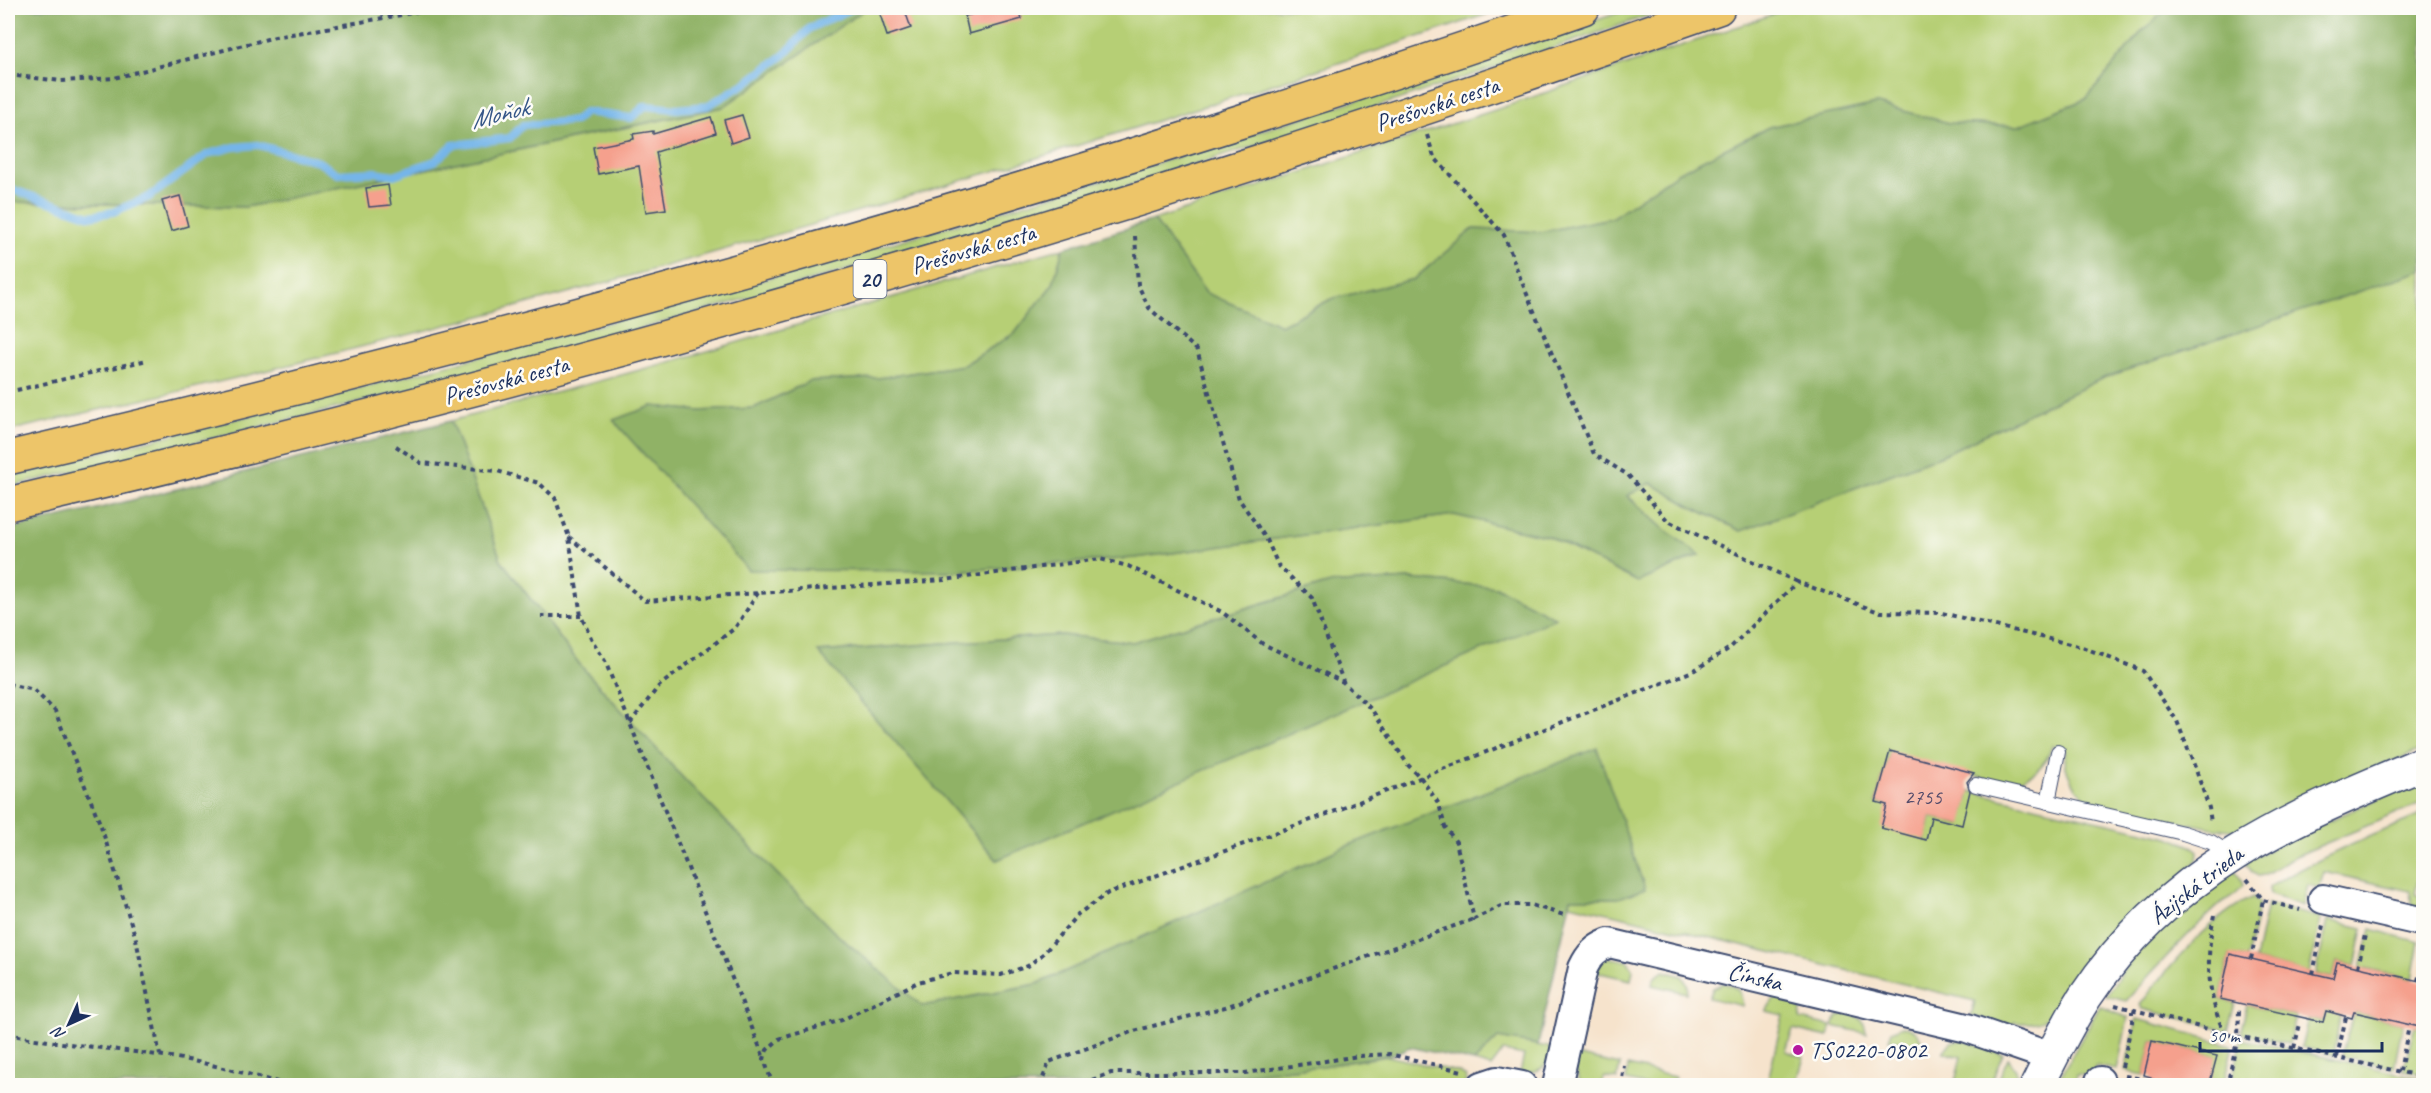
<svg xmlns="http://www.w3.org/2000/svg" width="2431" height="1093" viewBox="0 0 2431 1093" font-family="Caveat,sans-serif">
  <style>
    .green { fill: #b6cf74; stroke: #687f69; stroke-width: 1.5; fill-rule: evenodd }
    .forest { fill: #90b266; stroke: #567062; stroke-width: 1.5 }
    .lines { fill: none; stroke-linecap: round; stroke-linejoin: round }
    .stream { stroke: #75b5e9; stroke-width: 8 }
    .building { fill: #f5a08d }
    .service-casing { stroke: #3c4a6e; stroke-width: 16 }
    .minor-casing { stroke: #3c4a6e; stroke-width: 32 }
    .tertiary-casing { stroke: #3c4a6e; stroke-width: 36 }
    .trunk-casing { stroke: #3c4a6e; stroke-width: 36 }
    .path { stroke: #3c4a6e; stroke-width: 4; stroke-dasharray: 4.5 4.5; stroke-linecap: butt }
    .service { stroke: #fff; stroke-width: 14 }
    .minor { stroke: #fff; stroke-width: 28 }
    .tertiary { stroke: #fff; stroke-width: 33 }
    .trunk { stroke: #edc569; stroke-width: 33 }
    .poi-dot { fill: #b5179e; stroke: #fdfcf7; stroke-width: 2 }
    .labels { text-anchor: middle; stroke-width: 5; stroke-linejoin: round; paint-order: stroke }
    .number-label { font-size: 21px; fill: #524b6a }
    .shield { fill: #fdfcf7; stroke: #5f6c8c; stroke-width: 1.5 }
    .shield-label { font-size: 22px; font-weight: bold; fill: #1b2f5e }
    .street-label { font-size: 24px; fill: #1b2f5e; stroke: #fdfcf7 }
    .poi-label { font-size: 24px; fill: #1b2f5e; stroke: #fdfcf7; text-anchor: start }
    .water-label { font-size: 26px; font-style: italic; fill: #365788; stroke: #fdfcf7 }
  </style>
  <rect width="100%" height="100%" fill="#fdfcf7"/>
  <filter id="ink" filterUnits="userSpaceOnUse"><feTurbulence type="fractalNoise" baseFrequency=".0167" numOctaves="2"/><feDisplacementMap in="SourceGraphic" scale="12" xChannelSelector="R" yChannelSelector="G"/><feConvolveMatrix kernelMatrix="1 2 1 2 8 2 1 2 1" color-interpolation-filters="sRGB"/></filter>
  <filter id="wash" filterUnits="userSpaceOnUse"><feTurbulence type="fractalNoise" baseFrequency=".008" numOctaves="4" result="noise"/><feDisplacementMap in="SourceGraphic" scale="24" xChannelSelector="R" yChannelSelector="G"/><feGaussianBlur stdDeviation="1.35" result="paint"/><feColorMatrix in="noise" values="0 0 0 0 0 0 0 0 0 0 0 0 0 0 0 0 0 1.4 0 .05"/><feComposite in="paint" operator="in"/></filter>
  <g filter="url(#wash)">
    <rect width="100%" height="100%" fill="#f6e3cc"/>
    <g class="green">
      <path d="M867,8h639c-398,133 -801,254 -1209,355 -96,24 -193,45 -289,68v-229l238,5 477,-100z"/>
      <path d="M1632,8h38c-372,129 -749,245 -1130,348 -177,47 -355,89 -532,131v-13c549,-128 1091,-282 1624,-466z"/>
      <path d="M1791,8h378l-26,22 -57,69 -68,27 -69,-3 -72,-19 -108,23 -90,45 -68,46 -70,14 -68,-3 -59,50 -83,20 -50,26 -75,-32 -52,-73 341,-110z"/>
      <path d="M1063,248l-10,36 -38,49 -51,32 -86,13 -68,3 -56,27 -54,3 -48,-5 301,165 182,-13 319,-43 96,22 88,45 62,-27 -35,-25 -38,-35 24,-12 41,24 49,24 201,-76 161,-77 320,-108v479l-107,44 -76,38 -28,-3 -123,-24c-14,-17 -28,-33 -23,-55l-14,-3c-7,23 -22,31 -45,39l-117,-33 -14,50 11,3 39,35 5,-23 30,8 9,-34 199,46 24,10 5,4 -1,9 -123,129 -6,-1c-15,24 -20,40 -54,34l-1,5 -42,-11 4,-15 -405,-97 1,-6h48l-275,-51 -307,137 -115,22 -88,-74 -150,-153 -103,-113 -80,-106 -50,-139 222,-60zM1410,579l86,8 -499,273 -178,-208 242,-17 72,7 194,-58z"/>
      <path d="M2423,779v23l-127,54 -32,19 -6,1 -6,-4 -7,-9 40,-23z"/>
      <path d="M2423,814v41l-8,39 8,4v5l-11,7 -2,-19 -86,-19 -5,16 -11,-3 -5,21 -33,-11 -1,-7 2,-2c49,-29 100,-50 152,-72z"/>
      <path d="M2234,870l7,9 2,6c-6,11 -20,15 -29,24 -31,30 -60,60 -88,92l-20,-5 24,-35 37,-38z"/>
      <path d="M2253,897l6,7 -12,54 -17,-3 -10,44 15,4 -7,27 -85,-21 -3,-4c26,-35 73,-91 113,-108z"/>
      <path d="M2267,904l54,14 -12,55 -54,-13z"/>
      <path d="M2328,920l35,8 -8,38 -18,-4 -4,16 -17,-4z"/>
      <path d="M2371,929l48,13 -7,37 -51,-12z"/>
      <path d="M1605,957l23,4 5,9 -2,10 -35,-8z"/>
      <path d="M1664,971l18,5 6,10 -1,7 -35,-8 3,-8z"/>
      <path d="M1723,983c15,4 18,7 20,23l-34,-8 4,-10z"/>
      <path d="M1778,997l17,4 6,8 -1,10 31,7 -3,11 -35,-8 -7,22 18,6 -8,28h-29l16,-70 -17,-4 7,-11z"/>
      <path d="M2247,1005l49,11 -7,28 -47,-11 -1,-3z"/>
      <path d="M2100,1006l28,12 -11,52 -21,-4 -2,10 -17,-2 -3,11 -19,1z"/>
      <path d="M2327,1006l14,3 -7,46 -33,-8 7,-28 15,3z"/>
      <path d="M2354,1012l49,11 -9,45 -53,-12z"/>
      <path d="M1848,1013c12,3 17,8 18,20l-34,-7 6,-10z"/>
      <path d="M2137,1019l94,26 1,5 -9,35h-14l7,-29 -64,-15 -8,34 -19,-4z"/>
      <path d="M1902,1026c12,3 19,7 20,20l-33,-7 3,-8z"/>
      <path d="M2415,1026l8,2 1,40 -2,6 -19,-4z"/>
      <path d="M1498,1038l50,9 4,3c0,17 -17,24 -32,23l4,-18 -21,-4 -12,16 -17,-5z"/>
      <path d="M2242,1039l179,39v7h-190z"/>
      <path d="M1963,1040l40,14 -13,31 -36,1 7,-29 -18,-5 8,-10z"/>
      <path d="M1388,1056l70,16 8,5 -1,9h-304v-4l161,-16z"/>
      <path d="M1580,1056l40,9 -3,14 -12,-2 -5,8 -17,1c-6,-10 -10,-16 -7,-28z"/>
      <path d="M2008,1058l8,11 3,16h-23z"/>
      <path d="M1628,1066l47,11 -3,8h-28l-18,-4z"/>
    </g>
    <g class="forest">
      <path d="M8,8h859l-144,99 -477,100 -238,-5z"/>
      <path d="M2169,8h254v262l-320,108 -161,77 -201,76 -49,-24 -41,-24 -24,13 38,34 35,25 -62,27 -88,-45 -96,-22 -319,43 -182,13 -205,-1 -135,-150 39,-14 48,5 54,-3 56,-27 68,-3 86,-13 51,-32 38,-49 10,-36 91,-28 52,73 75,32 50,-26 83,-20 59,-50 68,3 70,-14 68,-46 90,-45 108,-23 72,19 69,3 68,-27 57,-69z"/>
      <path d="M451,421l50,139 80,106 103,113 150,153 88,74 115,-22 307,-137 253,-99 48,141 -26,9h-48l-33,147 -40,-7 -24,24 -64,-15 -17,7 -71,12 -161,16v4l-1153,-1v-556l80,-18z"/>
      <path d="M1410,579l86,8 60,31 -559,242 -179,-208 243,-17 72,7 194,-58z"/>
    </g>
    <g class="lines">
      <path class="stream" d="M8,188l82,28 23,-4 36,-15 59,-43 26,-7 24,-2 59,16 21,13 37,-2 19,3 41,-14 18,-16 57,-7 13,-13 52,-4 10,-9 46,6 14,-12 32,3 30,-3 39,-23 38,-28 26,-27 43,-20"/>
    </g>
    <g id="blocks">
      <g class="building">
        <path d="M878,8h26l7,20 -24,8z"/>
        <path d="M998,8h21l3,11 -53,15 -4,-18z"/>
        <path d="M742,115l7,22 -18,6 -7,-23z"/>
        <path d="M711,117l5,16 -60,19 10,57 -20,3 -7,-46 -41,8 -5,-27 41,-8 -1,-5 20,-3v3z"/>
        <path d="M388,185l3,20 -22,2 -3,-19z"/>
        <path d="M180,196l8,30 -17,5 -9,-30z"/>
        <path d="M1890,751l84,22 -7,9 3,9 -8,34 -31,-8 -5,23 -45,-12 6,-23 -11,-3z"/>
        <path d="M2230,954l103,24 4,-16 87,20v46l-70,-16 -2,6 -26,-7 -3,11 -103,-23z"/>
        <path d="M2152,1041l65,15 -8,30h-60l2,-9 -7,-2z"/>
      </g>
    </g>
  </g>
  <g filter="url(#ink)">
    <use href="#blocks" fill-opacity="0" stroke="#3c4a6e" stroke-width="1.5"/>
    <g class="lines">
      <g class="service-casing">
        <g id="service">
          <path d="M1976,785l207,48 28,9 19,12"/>
          <path d="M2048,802l10,-50"/>
        </g>
      </g>
      <g class="minor-casing">
        <g id="minor">
          <path d="M2323,899l101,23"/>
          <path d="M1482,1086l15,-5 25,5"/>
          <path d="M1557,1086l26,-118c6,-13 13,-20 26,-25l358,85 84,29"/>
          <path d="M2099,1086l1,-5"/>
        </g>
      </g>
      <g class="tertiary-casing">
        <path id="tertiary" d="M2037,1086c15,-30 30,-61 48,-89 84,-127 203,-178 339,-234"/>
      </g>
      <g class="trunk-casing">
        <g id="trunk">
          <path d="M8,458c531,-125 1059,-271 1575,-450"/>
          <path d="M8,504c579,-134 1150,-299 1710,-496"/>
        </g>
      </g>
      <g class="path">
        <path d="M8,75l53,6 53,-3 161,-41 137,-24 18,-5"/>
        <path d="M1427,135l7,22 70,78 17,45 73,174 34,21 40,46 129,61"/>
        <path d="M1135,236l3,49 11,23 48,42 42,149 28,41 11,25 34,33 31,83"/>
        <path d="M8,392l139,-32"/>
        <path d="M396,446l25,17 76,8 42,12 16,15 14,39 12,79 11,24 13,21 159,397"/>
        <path d="M569,537l76,64 299,-21 156,-21 28,7 94,46 41,32 80,38 29,28 36,55 13,13 18,26 6,23 11,15 18,77 29,-14h28l36,11"/>
        <path d="M541,616h40"/>
        <path d="M8,684l26,6 21,21 46,115 35,113 24,116"/>
        <path d="M630,723l29,-37 76,-58 23,-35"/>
        <path d="M2247,879l16,21 37,10"/>
        <path d="M2214,915c-8,41 -8,80 11,119"/>
        <path d="M2251,959l12,-59"/>
        <path d="M2358,967l7,-32"/>
        <path d="M2313,974l10,-49"/>
        <path d="M2418,981l6,-28"/>
        <path d="M2115,1005l123,32h5l181,40"/>
        <path d="M8,1034c49,10 99,14 149,21 46,6 90,19 135,31"/>
        <path d="M2294,1048l6,-24"/>
        <path d="M2337,1057l9,-40"/>
        <path d="M2122,1067l10,-45v-11"/>
        <path d="M2400,1071l8,-40"/>
        <path d="M2125,1076l29,5"/>
        <path d="M773,1086l-9,-27 3,-9 12,-11 63,-19 76,-38 34,-9 49,2 27,-9 16,-13 34,-39 30,-21 225,-81 360,-141 37,-23 67,-66 82,30 63,1 140,34 61,24 34,50 19,49 13,38 2,15"/>
        <path d="M1040,1086l9,-24 85,-31 91,-24 249,-88"/>
        <path d="M1075,1086l36,-13h134l114,-17 30,-2 73,17"/>
        <path d="M1621,1086l3,-21"/>
        <path d="M1677,1086l1,-8"/>
        <path d="M2227,1086l11,-49 1,-27"/>
        <path d="M2423,1086l1,-3"/>
      </g>
      <use href="#service" class="service"/>
      <use href="#minor" class="minor"/>
      <use href="#tertiary" class="tertiary"/>
      <use href="#trunk" class="trunk"/>
    </g>
  </g>
  <circle class="poi-dot" cx="1798" cy="1050" r="6"/>
  <g class="labels">
    <g class="number-label">
      <text x="1923" y="804">2755</text>
    </g>
    <rect class="shield" x="853.5" y="260" width="33" height="38" rx="4.5"/>
    <g class="shield-label">
      <text x="870" y="287">20</text>
    </g>
    <g class="street-label">
      <text transform="translate(1437 104) rotate(-18)" y="8">Prešovská cesta</text>
      <text transform="translate(973 249) rotate(-16)" y="8">Prešovská cesta</text>
      <text transform="translate(506 380) rotate(-15)" y="8">Prešovská cesta</text>
      <text transform="translate(2196 885) rotate(-38)" y="8">Ázijská trieda</text>
      <text transform="translate(1755 977) rotate(13)" y="8">Čínska</text>
    </g>
    <g class="poi-label">
      <text x="1810" y="1058">TS0220-0802</text>
    </g>
    <g class="water-label">
      <text transform="translate(499 113) rotate(-14)" y="9">Moňok</text>
    </g>
  </g>
  <rect width="2431" height="1093" fill="none" stroke="#fdfcf7" stroke-width="30"/>
  <g transform="translate(69 1024) rotate(225)" stroke="#fdfcf7" stroke-width="4.5" paint-order="stroke">
  <path d="M0-4.5L10 22L0 15L-10 22Z" fill="#1b2f5e"/>
  <text y="-9" font-size="16" font-weight="bold" text-anchor="middle" fill="#1b2f5e">N</text>
  </g>
  <path d="M2200 1042v9h182v-9" fill="none" stroke="#1b2f5e" stroke-width="3"/>
  <text x="2209" y="1042" font-size="18" fill="#1b2f5e" stroke="#fdfcf7" stroke-width="4.5" paint-order="stroke">50 m</text>
</svg>
